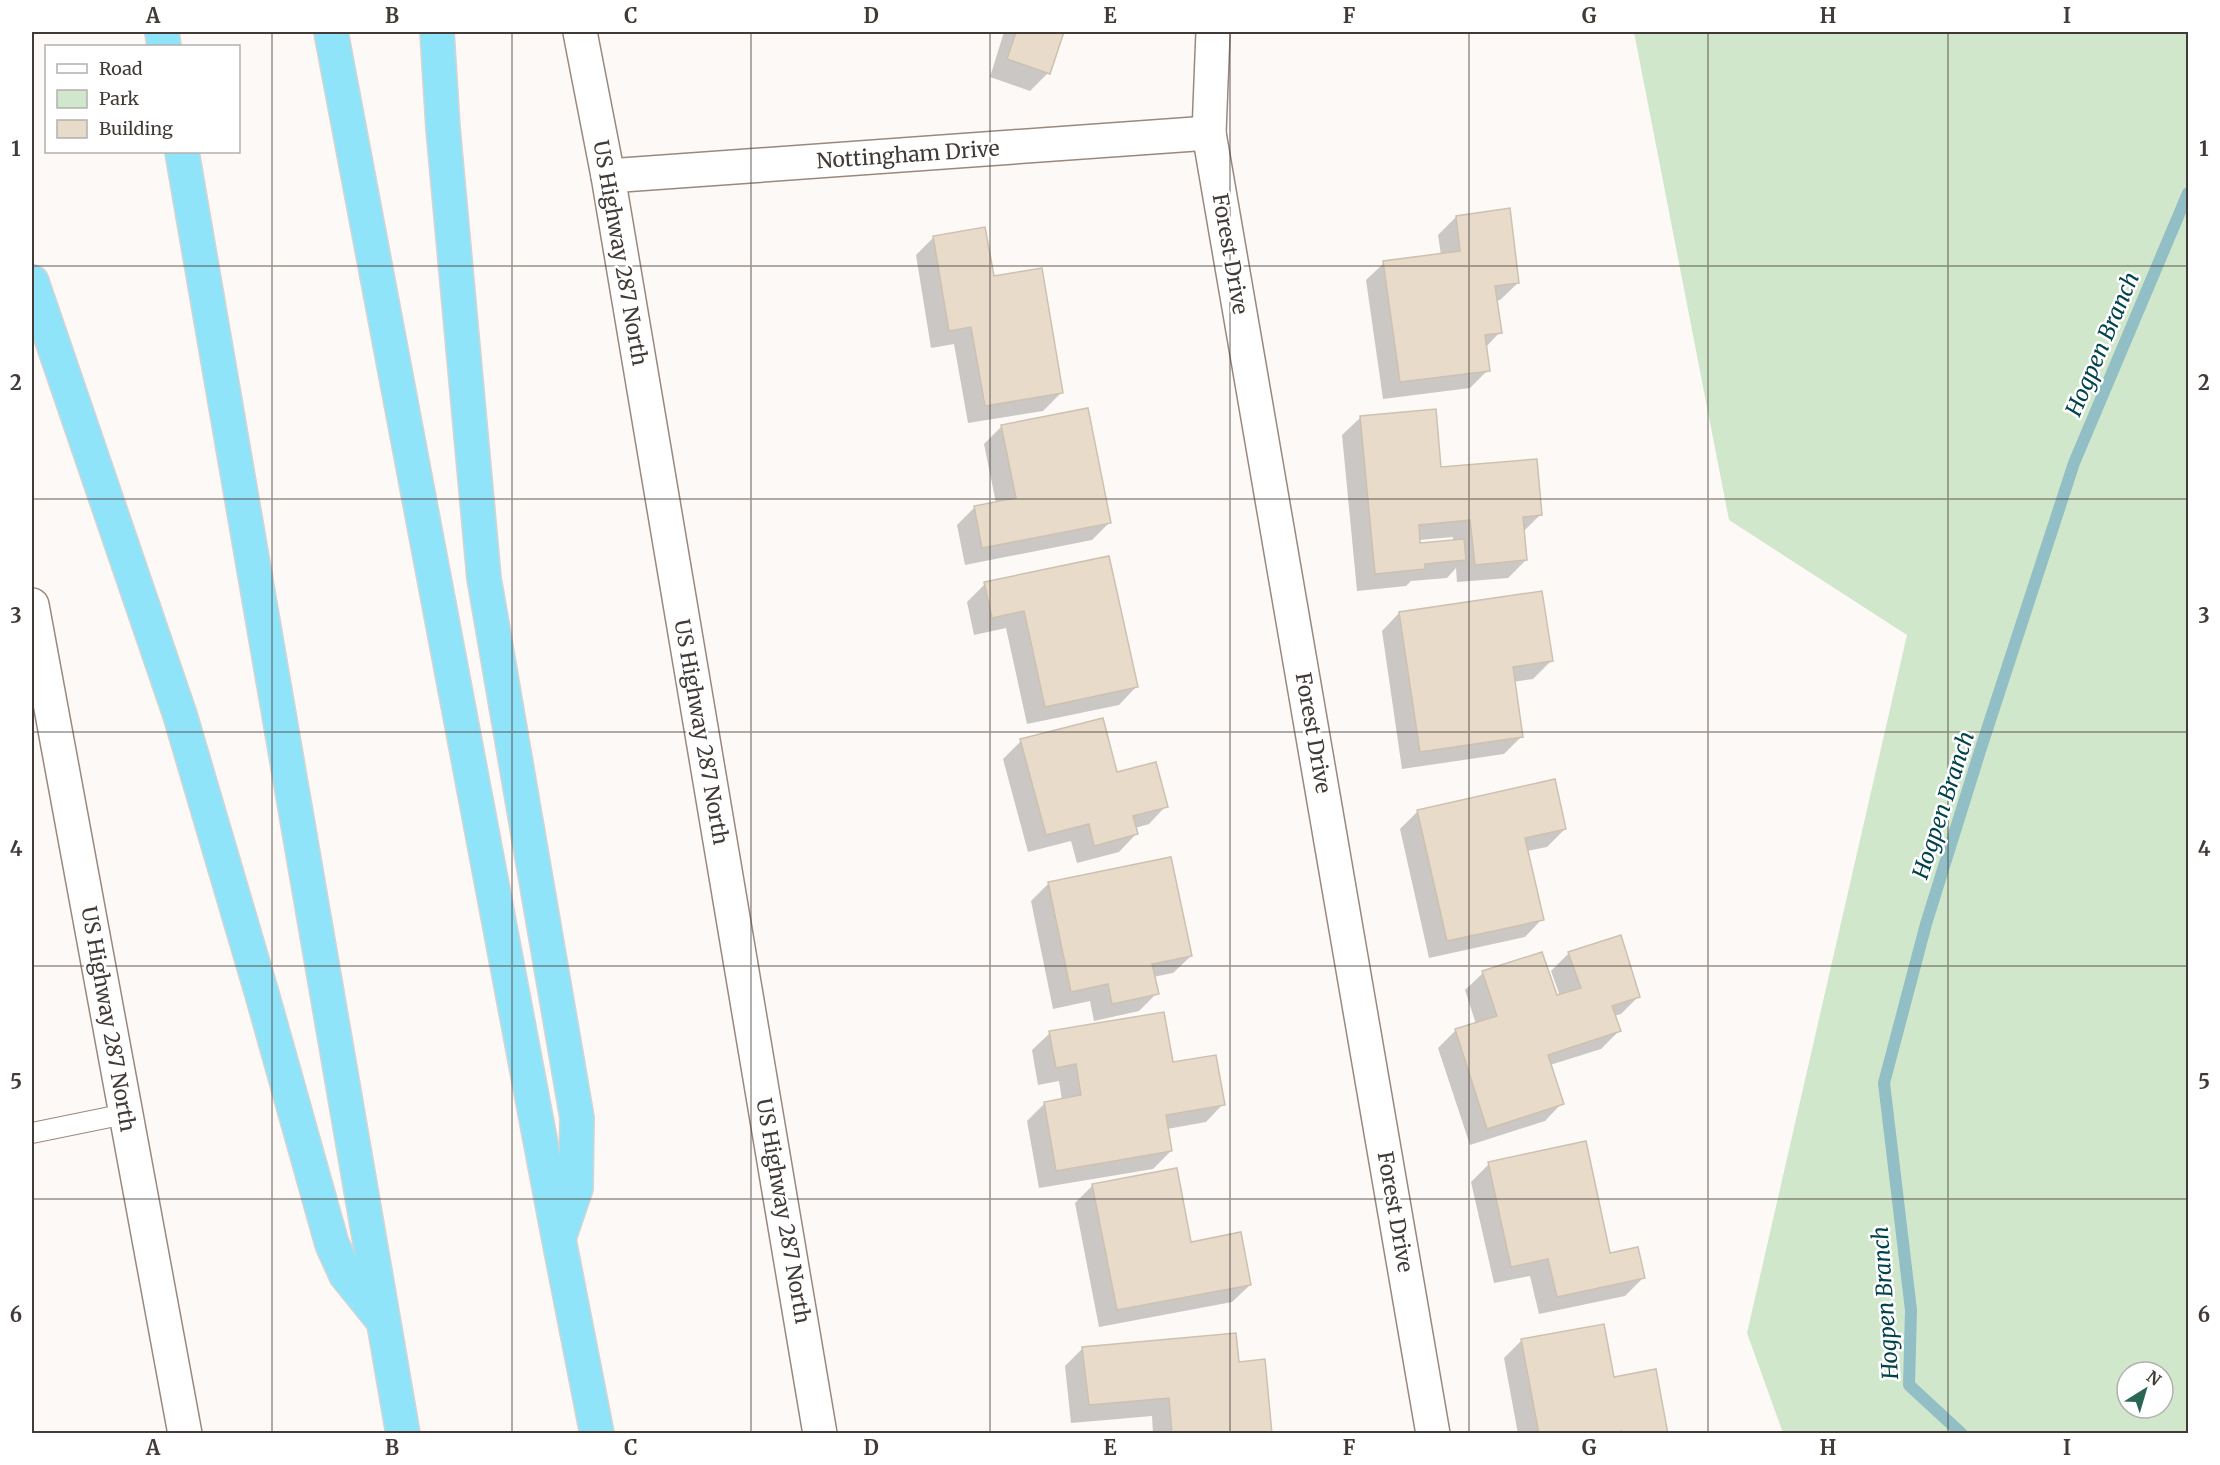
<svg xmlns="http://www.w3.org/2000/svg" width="2220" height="1465" viewBox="0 0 2220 1465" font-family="Merriweather,serif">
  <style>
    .green { fill: #d1e7cb; fill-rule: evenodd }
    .shadow { fill: #0003; fill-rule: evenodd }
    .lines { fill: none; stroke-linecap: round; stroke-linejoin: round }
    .stream { stroke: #92bec5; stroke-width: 12 }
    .building { fill: #e8dbca; stroke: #cdc1b0; stroke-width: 1.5 }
    .service-casing { stroke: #9a887d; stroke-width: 22 }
    .minor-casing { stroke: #9a887d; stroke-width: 36 }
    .secondary-casing { stroke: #9a887d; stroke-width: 36 }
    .motorway-casing { stroke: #d5d4d3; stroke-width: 36 }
    .service { stroke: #fff; stroke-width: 20 }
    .minor { stroke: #fff; stroke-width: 33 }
    .secondary { stroke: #fff; stroke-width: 33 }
    .motorway { stroke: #8fe4fa; stroke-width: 33 }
    .grid { fill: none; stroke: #423a36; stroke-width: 1.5; stroke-opacity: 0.55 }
    .labels { text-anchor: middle; stroke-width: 5; stroke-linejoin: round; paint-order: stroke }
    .street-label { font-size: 21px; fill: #423a36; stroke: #fff }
    .water-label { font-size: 22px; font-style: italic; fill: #00434c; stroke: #fff }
    .neatline { fill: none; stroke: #423a36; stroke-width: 2 }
    .grid-label { font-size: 20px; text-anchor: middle; font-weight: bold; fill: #423a36 }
  </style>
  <rect width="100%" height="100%" fill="#fdf9f6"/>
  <path class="green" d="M1634,32h554v1401h-405l-36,-100 160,-698 -178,-115zM2127,1372h36v36h-36z"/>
  <g class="shadow">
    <path d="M1004,32h58l-14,41 -18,18 -40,-14z"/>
    <path d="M1456,217l62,66 -18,17 -4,1 4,31 -15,16 3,22 -18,18 -87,11 -17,-119 18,-17 57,-8 -3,-20z"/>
    <path d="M934,237l59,41 68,115 -18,18 -75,12 -14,-79 -23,4 -15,-93z"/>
    <path d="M1360,418l80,51 101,45 -18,18 3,28 -18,18 -51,4 -1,-14 -9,10 -36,3 -5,5 -49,5 -15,-156zM1453,537v4l-34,4v-5z"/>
    <path d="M1002,426l108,96 -18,18 -127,25 -8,-40 18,-18 21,-4 -12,-59z"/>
    <path d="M985,584l151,103 -17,18 -92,19 -21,-96 -32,7 -7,-33z"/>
    <path d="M1399,613l152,48 -18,18 -20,3 9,54 -18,18 -102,15 -20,-138z"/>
    <path d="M1021,741l95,33 50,32 -17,18 -14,4 1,6 -17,18 -42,11 -6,-22 -43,11 -25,-93z"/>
    <path d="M1418,811l147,18 -18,18 -20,4 15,68 -17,18 -96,21 -29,-129z"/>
    <path d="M1049,883l142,73 -18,17 -20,4 4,16 -18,18 -45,10 -4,-20 -37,8 -22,-108z"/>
    <path d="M1569,953l70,43 -18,18 -7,2 5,15 -18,18 -51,16 12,38 -17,18 -75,24 -32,-97 18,-18 20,-6 -11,-34 18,-17 73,24 4,-1 -9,-25z"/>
    <path d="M1050,1033l122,31 51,40 -17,18 -39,7 4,22 -18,18 -114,19 -12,-67 18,-18 17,-3 -3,-19 -21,4 -6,-35z"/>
    <path d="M1489,1164l120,91 34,23 -18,18 -86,18 -9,-38 -36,7 -23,-101z"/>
    <path d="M1093,1185l97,58 60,42 -18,17 -133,25 -24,-124z"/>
    <path d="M1522,1340l144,94h-148l-14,-76z"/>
    <path d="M1083,1348l154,15 34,71h-118l-1,-18 -81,7 -6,-57z"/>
  </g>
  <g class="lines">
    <path class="stream" d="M1962,1434l-53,-49 2,-75 -27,-227 42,-159 54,-173 94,-288 114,-270"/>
  </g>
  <g class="building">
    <path d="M1016,32h48l-14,42 -43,-15z"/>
    <path d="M1510,208l9,75 -24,3 7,47 -17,2 5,36 -90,11 -17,-121 77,-10 -4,-35z"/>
    <path d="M985,227l9,49 48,-8 21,125 -78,13 -14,-79 -22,4 -16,-95z"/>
    <path d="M1088,408l23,115 -129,25 -8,-42 42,-8 -15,-73z"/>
    <path d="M1436,409l5,58 96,-8 5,56 -19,2 4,43 -52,5 -5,-45 -51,5 1,18 44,-4 2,21 -41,4v5l-50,5 -15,-158z"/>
    <path d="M1109,556l29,131 -93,20 -21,-96 -32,7 -8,-36z"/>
    <path d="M1542,591l11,70 -40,6 10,70 -103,15 -21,-140z"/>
    <path d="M1103,718l14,54 39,-10 12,45 -35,9 5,18 -44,12 -5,-22 -43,11 -26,-96z"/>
    <path d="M1555,779l11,50 -41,9 19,82 -97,21 -30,-131z"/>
    <path d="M1171,857l21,99 -40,8 7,30 -47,10 -4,-20 -37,8 -23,-110z"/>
    <path d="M1621,935l19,62 -28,9 9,25 -73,24 16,49 -77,25 -32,-100 42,-13 -15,-45 60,-19 15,43 24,-7 -13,-36z"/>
    <path d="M1164,1012l9,50 43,-7 9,50 -59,10 6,36 -116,20 -12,-69 37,-7 -5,-31 -20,4 -7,-37z"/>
    <path d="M1586,1141l24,112 28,-6 7,31 -88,19 -9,-38 -37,8 -23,-105z"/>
    <path d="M1177,1168l14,74 50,-10 10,53 -134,25 -25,-126z"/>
    <path d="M1604,1324l10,53 42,-8 12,65h-46v-3l-14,3h-69l-18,-95z"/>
    <path d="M1236,1333l3,29 26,-3 7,75h-100l-3,-36 -80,7 -7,-58z"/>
  </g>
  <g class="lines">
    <g class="service-casing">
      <path id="service" d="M32,1133l93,-19"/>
    </g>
    <g class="minor-casing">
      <g id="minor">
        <path d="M1213,32l-4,101 224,1301"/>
        <path d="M608,176l601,-43"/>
      </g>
    </g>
    <g class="secondary-casing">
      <g id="secondary">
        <path d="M580,32l28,144 212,1258"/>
        <path d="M32,605l153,829"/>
      </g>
    </g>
    <g class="motorway-casing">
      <g id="motorway">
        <path d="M162,32l2,14"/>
        <path d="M331,32l228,1208 38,194"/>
        <path d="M437,32l6,96 41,450 93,540 -1,70 -17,50"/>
        <path d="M182,152l221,1282"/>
        <path d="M32,282l148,433 82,279 70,250 14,31 34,42"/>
      </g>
    </g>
    <use href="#service" class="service"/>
    <use href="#minor" class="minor"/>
    <use href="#secondary" class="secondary"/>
    <use href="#motorway" class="motorway"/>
  </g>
  <path class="grid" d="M272,32v1402M512,32v1402M751,32v1402M990,32v1402M1230,32v1402M1469,32v1402M1708,32v1402M1948,32v1402M32,266h2156M32,499h2156M32,732h2156M32,966h2156M32,1199h2156"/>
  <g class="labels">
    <g class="street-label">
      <text transform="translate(908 155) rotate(-4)" y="7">Nottingham Drive</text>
      <text transform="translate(620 253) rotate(80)" y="7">US Highway 287 North</text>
      <text transform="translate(1230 254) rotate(80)" y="7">Forest Drive</text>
      <text transform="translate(701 732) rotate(80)" y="7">US Highway 287 North</text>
      <text transform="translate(1313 733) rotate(80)" y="7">Forest Drive</text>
      <text transform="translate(108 1019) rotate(80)" y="7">US Highway 287 North</text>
      <text transform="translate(783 1211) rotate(80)" y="7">US Highway 287 North</text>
      <text transform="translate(1395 1212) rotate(80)" y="7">Forest Drive</text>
    </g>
    <g class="water-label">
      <text transform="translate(2102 344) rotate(-67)" y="8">Hogpen Branch</text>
      <text transform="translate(1943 805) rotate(-72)" y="8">Hogpen Branch</text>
      <text transform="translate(1885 1303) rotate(-94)" y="8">Hogpen Branch</text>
    </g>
  </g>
  <rect width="2220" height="1465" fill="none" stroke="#ffffff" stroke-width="66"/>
  <rect x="45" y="45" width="195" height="108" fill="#ffffff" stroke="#b3b0af" stroke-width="1.5"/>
  <rect x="57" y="64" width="30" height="9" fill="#ffffff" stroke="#b3b0af" stroke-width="1.5"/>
  <text x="99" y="75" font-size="18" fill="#423a36">Road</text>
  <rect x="57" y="90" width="30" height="18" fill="#d1e7cb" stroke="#b3b0af" stroke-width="1.5"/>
  <text x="99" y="105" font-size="18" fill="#423a36">Park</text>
  <rect x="57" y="120" width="30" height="18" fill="#e8dbca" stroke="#b3b0af" stroke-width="1.5"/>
  <text x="99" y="135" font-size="18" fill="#423a36">Building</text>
  <g transform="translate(2145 1390) rotate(37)"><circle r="28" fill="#ffffff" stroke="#b3b0af" stroke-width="1.5"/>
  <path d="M0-4.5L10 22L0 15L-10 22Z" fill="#286754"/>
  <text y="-9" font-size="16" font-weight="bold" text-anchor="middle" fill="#423a36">N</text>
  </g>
  <rect x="33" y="33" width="2154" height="1399" class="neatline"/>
  <g class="grid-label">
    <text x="153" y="23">A</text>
    <text x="392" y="23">B</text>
    <text x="631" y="23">C</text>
    <text x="871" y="23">D</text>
    <text x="1110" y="23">E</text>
    <text x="1349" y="23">F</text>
    <text x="1589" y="23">G</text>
    <text x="1828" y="23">H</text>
    <text x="2067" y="23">I</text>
    <text x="16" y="156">1</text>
    <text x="2204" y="156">1</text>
    <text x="16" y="390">2</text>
    <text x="2204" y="390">2</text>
    <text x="16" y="623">3</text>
    <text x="2204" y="623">3</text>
    <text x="16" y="856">4</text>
    <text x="2204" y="856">4</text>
    <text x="16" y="1089">5</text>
    <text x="2204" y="1089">5</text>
    <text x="16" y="1322">6</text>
    <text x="2204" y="1322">6</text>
    <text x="153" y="1455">A</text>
    <text x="392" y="1455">B</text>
    <text x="631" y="1455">C</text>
    <text x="871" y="1455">D</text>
    <text x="1110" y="1455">E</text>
    <text x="1349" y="1455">F</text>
    <text x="1589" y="1455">G</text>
    <text x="1828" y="1455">H</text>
    <text x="2067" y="1455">I</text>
  </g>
</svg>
